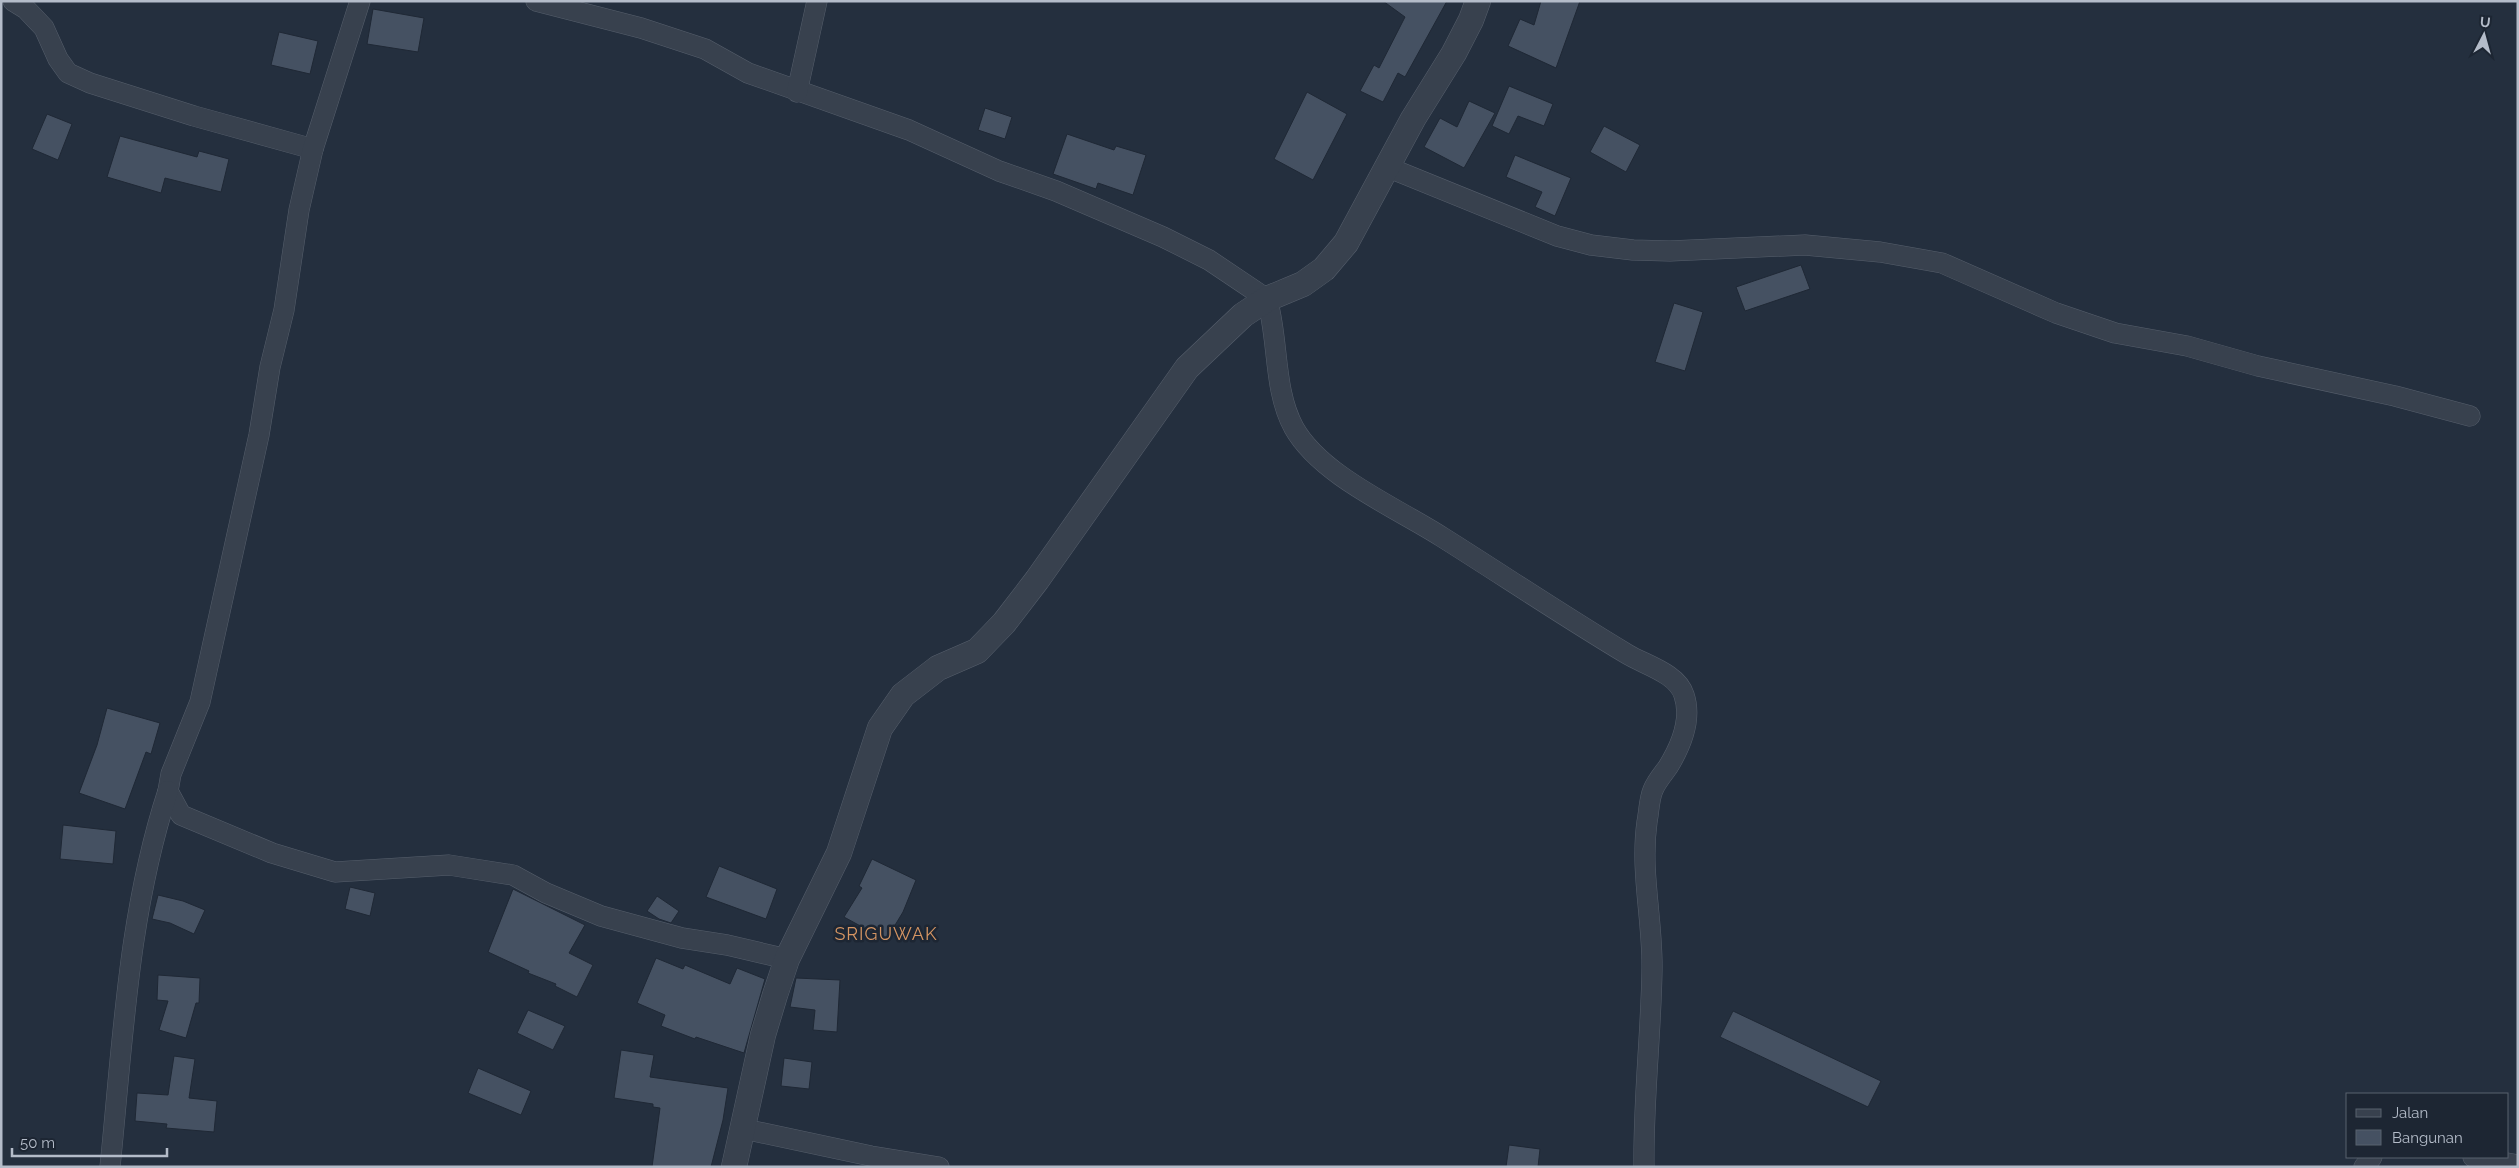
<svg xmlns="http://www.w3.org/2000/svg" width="2519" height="1168" viewBox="0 0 2519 1168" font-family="Raleway,sans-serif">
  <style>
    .building { fill: #455162; stroke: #1f2835 }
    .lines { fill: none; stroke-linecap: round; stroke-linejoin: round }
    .minor-casing { stroke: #565f6c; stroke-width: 21 }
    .tertiary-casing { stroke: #565f6c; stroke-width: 26 }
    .minor { stroke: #38414e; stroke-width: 20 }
    .tertiary { stroke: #38414e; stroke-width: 25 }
    .labels { text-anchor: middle; stroke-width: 5; stroke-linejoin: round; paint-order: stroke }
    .quarter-label { font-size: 18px; letter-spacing: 1px; fill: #d59563; stroke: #1d2633 }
  </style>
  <rect width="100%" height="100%" fill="#242f3e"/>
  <g class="building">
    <path d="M1383,1h64l-42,76 -7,-4 -15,29 -23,-11 14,-26 5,3 26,-51z"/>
    <path d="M1541,1h39l-24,67 -48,-22 12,-27 14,6z"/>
    <path d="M373,9l51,9 -6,34 -51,-8z"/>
    <path d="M279,32l39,9 -8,33 -39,-9z"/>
    <path d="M1509,86l44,18 -9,22 -26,-10 -9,18 -17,-8z"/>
    <path d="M1307,92l40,22 -34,66 -39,-21z"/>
    <path d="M1469,101l26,12 -31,55 -40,-21 16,-29 17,9z"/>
    <path d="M985,108l27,9 -7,22 -27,-9z"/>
    <path d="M47,114l25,10 -14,36 -26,-11z"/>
    <path d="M1604,126l36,19 -14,27 -36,-20z"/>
    <path d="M1067,134l47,16 2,-4 30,9 -13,40 -35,-12 -2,6 -43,-15z"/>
    <path d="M120,136l77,21 2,-6 30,8 -8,33 -56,-14 -4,15 -54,-16z"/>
    <path d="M1515,155l56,23 -16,38 -20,-9 7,-15 -36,-15z"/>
    <path d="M1801,265l9,24 -65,22 -9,-24z"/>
    <path d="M1674,303l29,9 -18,59 -30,-9z"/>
    <path d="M107,708l53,15 -9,31 -5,-2 -21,57 -46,-16 18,-48z"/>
    <path d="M63,825l53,6 -3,33 -53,-5z"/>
    <path d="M872,859l44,21 -13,32 -17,28 -42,-23 18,-29 -3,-2z"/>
    <path d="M719,866l58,23 -11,30 -60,-22z"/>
    <path d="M350,887l25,6 -5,23 -25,-7z"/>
    <path d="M513,889l72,36 -16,28 24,12 -16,32 -22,-11 1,-2 -28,-11 1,-2 -41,-19z"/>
    <path d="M158,895l25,6 22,9 -11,24 -24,-11 -18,-4z"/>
    <path d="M657,896l22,15 -8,12 -12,-4 -12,-8z"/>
    <path d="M656,958l27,11 2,-4 45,19 7,-16 28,11 -21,74 -48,-16 -1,2 -34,-13 4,-11 -28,-12z"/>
    <path d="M158,975l42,3 -1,25h-3l-10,35 -27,-8 9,-29 -11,-1z"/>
    <path d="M796,978l44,2 -3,52 -24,-2 2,-20 -25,-3z"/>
    <path d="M528,1010l37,16 -12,24 -36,-17z"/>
    <path d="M1733,1011l148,70 -13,26 -148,-70z"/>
    <path d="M621,1050l33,5 -4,22 78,11 -5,32 -12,47h-59l8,-59 -7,-1v-3l-39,-6z"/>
    <path d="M174,1056l21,3 -6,39 28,3 -3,31 -48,-4 1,-4 -32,-3 2,-28 31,2z"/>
    <path d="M784,1058l28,4 -3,27 -28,-3z"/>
    <path d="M478,1068l53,23 -10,24 -53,-22z"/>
    <path d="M1509,1145l31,4 -2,18h-32z"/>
  </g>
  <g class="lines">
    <g class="minor-casing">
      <g id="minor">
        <path d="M13,1l13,8 18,19 14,31 10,14 22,10 104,33 119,33"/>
        <path d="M360,1l-47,148 -14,61 -15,100 -14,57 -11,68 -59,267 -29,72 -3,17 13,24 91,38 63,19 114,-7 64,10 33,18 55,23 81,22 45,7 60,14"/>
        <path d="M536,1l105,27 64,21 43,24 161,57 90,41 57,20 107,46 46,23 58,39c12,41 6,91 27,129 27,48 103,80 148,109 62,39 123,80 185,117 18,11 50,19 57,41 8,24 -3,51 -16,72 -5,7 -12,15 -15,23 -4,9 -4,22 -6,32 -7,50 6,99 5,148 -1,66 -9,131 -8,197"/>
        <path d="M797,92l20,-91"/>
        <path d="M1387,167l170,69 34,9 42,5 37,1 135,-6 75,7 62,11 114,50 59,20 72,13 71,20 137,30 75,20"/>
        <path d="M744,1129l127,27 68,11"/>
        <path d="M2473,1157l45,8"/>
        <path d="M110,1167c13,-127 18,-254 58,-376"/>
        <path d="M2364,1167l8,-10"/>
      </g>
    </g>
    <g class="tertiary-casing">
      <path id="tertiary" d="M734,1167l29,-132 12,-40 12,-36 52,-106 41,-125 23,-33 35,-27 39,-17 27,-28 33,-43 150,-212 56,-53 24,-16 36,-15 21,-15 22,-26 67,-124 41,-66 17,-33 7,-19"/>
    </g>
    <use href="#minor" class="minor"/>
    <use href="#tertiary" class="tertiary"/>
  </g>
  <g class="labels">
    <g class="quarter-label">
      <text x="886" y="940">SRIGUWAK</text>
    </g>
  </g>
  <rect width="2519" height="1168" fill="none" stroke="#b4bcc9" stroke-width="5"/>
  <rect x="2346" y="1093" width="162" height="65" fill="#1d2633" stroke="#59626f"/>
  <rect x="2356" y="1109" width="25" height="8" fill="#38414e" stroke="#59626f"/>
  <text x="2392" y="1118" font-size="15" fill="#b4bcc9">Jalan</text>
  <rect x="2356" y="1130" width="25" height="15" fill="#455162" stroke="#59626f"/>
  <text x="2392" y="1143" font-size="15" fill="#b4bcc9">Bangunan</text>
  <g transform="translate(2484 35) rotate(6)" stroke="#1d2633" stroke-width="4" paint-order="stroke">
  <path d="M0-4L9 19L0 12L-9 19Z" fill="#b4bcc9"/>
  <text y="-8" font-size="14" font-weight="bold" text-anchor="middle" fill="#b4bcc9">U</text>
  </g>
  <path d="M12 1148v8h155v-8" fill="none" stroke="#b4bcc9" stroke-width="2.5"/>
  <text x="20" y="1148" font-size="15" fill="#b4bcc9" stroke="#1d2633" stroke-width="4" paint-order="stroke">50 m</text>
</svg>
